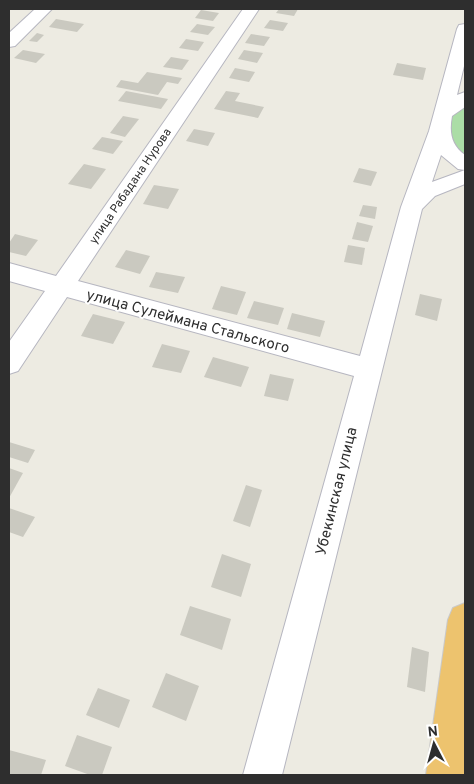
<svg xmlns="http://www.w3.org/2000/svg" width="474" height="784" viewBox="0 0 474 784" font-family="Overpass,sans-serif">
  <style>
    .green { fill: #abdda6 }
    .building { fill: #cac9c0 }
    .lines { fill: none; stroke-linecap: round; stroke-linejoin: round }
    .minor-casing { stroke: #b6b6c0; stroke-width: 2 }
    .highway-casing { stroke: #c9c9c9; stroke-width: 2 }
    .minor { fill: #fff; fill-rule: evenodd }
    .highway { fill: #edc36e; fill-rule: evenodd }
    .labels { text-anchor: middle; stroke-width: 4; stroke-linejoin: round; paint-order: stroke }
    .far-street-label { font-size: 12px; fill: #2e2e2e; stroke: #fff }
    .street-label { font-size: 15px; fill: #2e2e2e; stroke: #fff }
  </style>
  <rect width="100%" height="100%" fill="#edebe2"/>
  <path class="green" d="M465,103v52c-20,-18 -28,-37 0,-52z"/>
  <g class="building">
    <path d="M279,9h19l-4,7 -18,-3z"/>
    <path d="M201,10l18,3 -6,8 -18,-3z"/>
    <path d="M56,19l28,5 -7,8 -28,-5z"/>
    <path d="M270,20l18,3 -5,8 -19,-3z"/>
    <path d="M197,24l18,3 -7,8 -18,-3z"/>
    <path d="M37,33l7,2 -7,7 -8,-1z"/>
    <path d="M251,34l19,3 -6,9 -19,-3z"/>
    <path d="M186,39l18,3 -6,9 -19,-3z"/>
    <path d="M23,50l22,4 -9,9 -22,-5z"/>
    <path d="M244,50l19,3 -6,10 -19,-4z"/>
    <path d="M171,57l18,3 -7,10 -19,-3z"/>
    <path d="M397,63l29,5 -3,12 -30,-5z"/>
    <path d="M235,68l20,4 -6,10 -20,-4z"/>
    <path d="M147,72l35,6 -4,6 -11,-2 -9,13 -42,-8 5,-7 17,3z"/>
    <path d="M126,91l42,8 -7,10 -43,-8z"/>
    <path d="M226,91l14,2 -5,8 29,6 -6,11 -44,-9z"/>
    <path d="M123,116l16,3 -14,18 -15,-4z"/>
    <path d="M194,129l21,4 -7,13 -22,-5z"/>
    <path d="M102,137l21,4 -10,13 -21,-5z"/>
    <path d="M84,164l22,5 -15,20 -23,-5z"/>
    <path d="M359,168l18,4 -6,14 -18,-4z"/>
    <path d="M154,185l25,4 -11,20 -25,-5z"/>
    <path d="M363,205l14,2 -2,12 -16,-3z"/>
    <path d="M357,222l16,4 -5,16 -16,-3z"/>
    <path d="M15,234l23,6 -12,16 -17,-4v-9z"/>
    <path d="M348,245l17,3 -3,17 -18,-3z"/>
    <path d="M126,250l24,6 -10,18 -25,-7z"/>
    <path d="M156,272l29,5 -7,16 -29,-6z"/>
    <path d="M221,286l25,6 -9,23 -25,-6z"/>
    <path d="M420,294l22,5 -5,22 -22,-6z"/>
    <path d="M254,301l30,7 -6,17 -31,-7z"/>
    <path d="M292,313l33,8 -5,16 -33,-8z"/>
    <path d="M93,314l32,8 -12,22 -32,-8z"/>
    <path d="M162,344l28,7 -9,22 -29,-6z"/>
    <path d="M213,357l36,10 -8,20 -37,-10z"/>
    <path d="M270,374l24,5 -6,22 -24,-5z"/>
    <path d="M9,442l26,8 -7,13 -19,-6z"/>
    <path d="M9,468l14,5 -14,25z"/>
    <path d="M246,485l16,5 -12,37 -17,-6z"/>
    <path d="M9,508l26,9 -12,20 -14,-5z"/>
    <path d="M222,554l29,10 -10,33 -30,-10z"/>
    <path d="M190,606l41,13 -9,31 -42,-15z"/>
    <path d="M412,647l17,5 -4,40 -18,-5z"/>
    <path d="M166,673l33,13 -13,35 -34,-14z"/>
    <path d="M98,688l32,12 -11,28 -33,-13z"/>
    <path d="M77,735l35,12 -10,28h-12l-25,-9z"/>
    <path d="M9,750l37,10 -5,15h-32z"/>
  </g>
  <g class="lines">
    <g class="minor-casing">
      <g id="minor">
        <path d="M35,9h17l-37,37 -6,1v-14z"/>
        <path d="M243,9h16l-181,272 282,75 41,-149 28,-76 28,-102 2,-4 6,-1v38l-8,33 8,-3v15l-13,9c-3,16 -1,29 13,39v29l-30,12 -13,13 -140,566h-39l111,-399 -287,-79 -49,74 -9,3v-32l36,-51 -36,-10v-18l47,13zM441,155l17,14 7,1 -33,12z"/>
      </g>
    </g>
    <g class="highway-casing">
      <path id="highway" d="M465,603v172h-39l22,-155 5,-12z"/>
    </g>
    <use href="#minor" class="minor"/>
    <use href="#highway" class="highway"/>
  </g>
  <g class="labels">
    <g class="far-street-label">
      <text transform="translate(130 186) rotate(-56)" y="4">улица Рабадана Нурова</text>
    </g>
    <g class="street-label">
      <text transform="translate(188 321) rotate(15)" y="5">улица Сулеймана Стальского</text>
      <text transform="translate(336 491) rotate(-76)" y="5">Убекинская улица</text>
    </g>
  </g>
  <rect width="474" height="784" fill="none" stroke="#2e2e2e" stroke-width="20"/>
  <g transform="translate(434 744) rotate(354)" stroke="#ffffff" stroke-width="4" paint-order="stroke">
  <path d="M0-4L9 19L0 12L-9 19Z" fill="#2e2e2e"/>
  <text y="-8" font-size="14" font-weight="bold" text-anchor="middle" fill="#2e2e2e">N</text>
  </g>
</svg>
